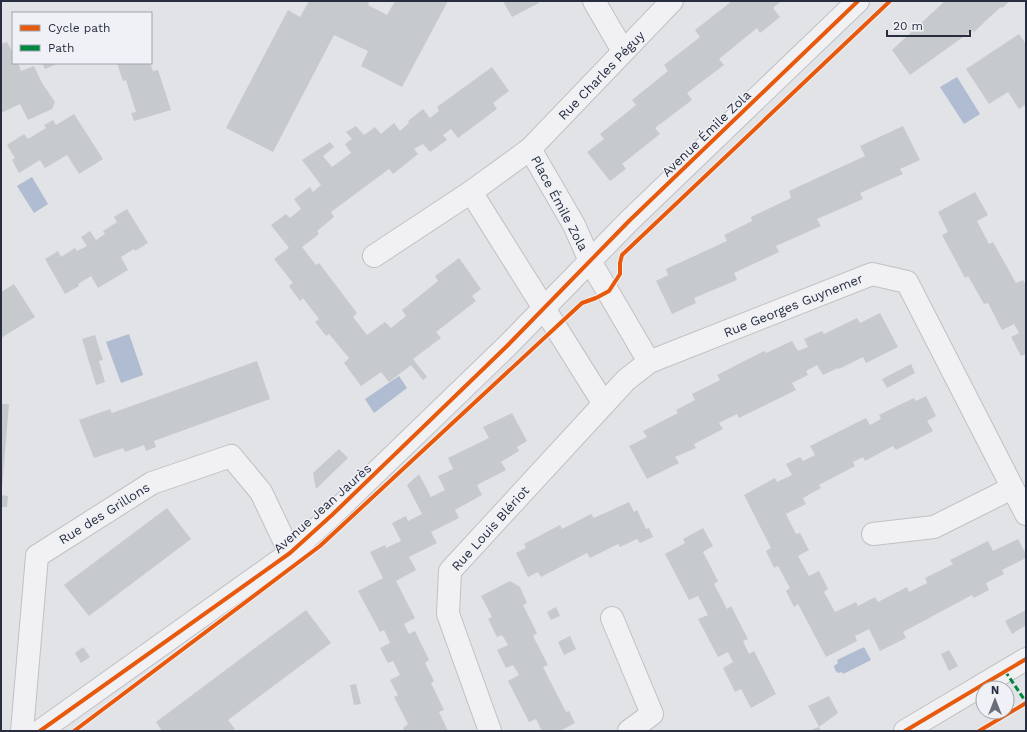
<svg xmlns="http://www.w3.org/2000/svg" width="1027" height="732" viewBox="0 0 1027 732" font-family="'Work Sans',sans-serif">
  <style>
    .water { fill: #b0bcd1 }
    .building { fill: #c7cacd }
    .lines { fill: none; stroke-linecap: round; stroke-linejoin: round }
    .minor-casing { stroke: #bfc1c4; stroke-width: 24 }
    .minor { stroke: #f1f1f3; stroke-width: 22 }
    .quiet { stroke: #00873e; stroke-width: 3; stroke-dasharray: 6 3; stroke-linecap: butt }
    .cycleway-casing { stroke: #eff1f6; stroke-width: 6 }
    .cycleway { stroke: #e8590c; stroke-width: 4 }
    .labels { text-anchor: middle; stroke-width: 3; stroke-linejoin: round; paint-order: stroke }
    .street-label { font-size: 13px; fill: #282e3f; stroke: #eff1f6 }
  </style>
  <rect width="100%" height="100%" fill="#e1e3e6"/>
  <g class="water">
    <path d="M957,77l23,37 -16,10 -24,-37z"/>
    <path d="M32,177l16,27 -14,9 -17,-27z"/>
    <path d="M129,334l14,41 -22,8 -15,-41z"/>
    <path d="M399,376l8,12 -33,25 -9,-14z"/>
    <path d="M864,647l7,13 -28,14 -1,-2 -4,1 -3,-3 -1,-4 4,-3 -1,-3z"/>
  </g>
  <g class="building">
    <path d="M309,1h58l2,2 -1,2 19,10 8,-14h53l-46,86 -41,-21 7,-15 -34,-16 -61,117 -47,-24 62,-118 12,7z"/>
    <path d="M503,1h35l1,2 -27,14z"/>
    <path d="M732,1h49l-8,7 7,9 -20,16 -3,-5 -38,31 5,6 -37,28 5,7 -37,28 5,6 -38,30 4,5 -16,12 -23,-29 17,-13 -4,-5 36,-29 -4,-5 36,-29 -4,-6 36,-28 -5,-7z"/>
    <path d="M945,1h65l-8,7 -1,-1 -9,8 -18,17 -1,-2 -63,45 -18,-25z"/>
    <path d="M1019,34l7,10v60l-7,5 -11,-17 -19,12 -23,-35z"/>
    <path d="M7,42l6,11v10h5l3,8 13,-5 8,17 13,19 -3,7 -24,11 -8,-16 -19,9v-69z"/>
    <path d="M42,63h17l-14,6z"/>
    <path d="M117,63h33l3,8 5,-1 13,40 -37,11 -3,-8 5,-1 -10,-32 -3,1z"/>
    <path d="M492,67l17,24 -16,12 4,6 -39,29 -7,-9 -8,6 4,5 -17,12 -7,-8 -9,5 4,5 -16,13 -9,7 -4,-5 -58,43 3,5 -17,14 2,3 -17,13 14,18 3,-2 38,50 -4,4 14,18 18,-13 6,6 15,-12 -4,-6 36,-29 -3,-5 24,-18 22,31 -9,7 4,5 -40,31 5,6 -28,21 14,18 -4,3 -12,-15 -22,17 -8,-10 -20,14 -17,-23 5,-5 -20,-24 -3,2 -11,-14 4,-3 -16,-21 -3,3 -11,-15 4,-3 -19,-24 15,-11 -18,-23 15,-11 4,4 11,-9 -7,-10 16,-12 3,5 8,-7 -19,-25 28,-18 4,5 -11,9 9,11 19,-14 -6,-9 7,-5 -6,-7 10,-6 8,9 11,-8 6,7 13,-11 6,8 9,-8 -1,-2 15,-12 7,9 9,-7 -2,-4z"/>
    <path d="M74,114l29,45 -24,15 -12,-19 -22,13 -5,-8 -21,13 -7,-13 3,-2 -8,-13 17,-11 4,5 18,-11 -2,-3 9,-5 3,5z"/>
    <path d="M903,126l17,34 -20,9 3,5 -43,19 3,6 -46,20 4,7 -45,20 3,6 -45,21 3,7 -43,18 2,5 -24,11 -16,-33 12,-6 -2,-6 61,-28 -3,-6 28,-14 -1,-4 40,-19 -2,-7 76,-35 -5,-10z"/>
    <path d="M975,192l13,23 -11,6 12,23 4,-2 23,41 7,-3 3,5v69l-5,2 -10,-19 8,-4 -5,-9 -12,6 -14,-27 -4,1 -16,-28 -3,2 -23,-43 6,-3 -10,-20z"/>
    <path d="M127,209l21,34 -13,8 -1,-2 -13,8 7,13 -30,18 -7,-12 -13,8 1,2 -14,8 -20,-35 13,-8 3,6 14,-9 2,3 10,-5 -6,-9 9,-6 6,9 9,-6 -2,-3 14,-9 -3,-5z"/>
    <path d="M14,284l21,33 -34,21v-46z"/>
    <path d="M880,313l18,34 -32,16 -3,-6 -24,12 -1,-1 -15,7 -6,-10 -11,6 2,4 -16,8 4,7 -57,28 -2,-4 -18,9 4,6 -29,15 2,4 -21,9 4,6 -32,16 -18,-33 18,-9 -4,-6 35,-18 -2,-3 19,-10 -3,-6 28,-14 -3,-5 47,-24 2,2 26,-12 6,10 10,-4 -4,-8 18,-8 2,3 33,-16 3,5z"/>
    <path d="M95,335l8,25 -4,1 6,21 -9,3 -14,-46z"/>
    <path d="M257,361l13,38 -116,42 2,6 -10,4 -2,-6 -19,7 -2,-4 -29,10 -15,-38 31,-11 2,4z"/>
    <path d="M911,364l4,9 -28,15 -5,-9z"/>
    <path d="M926,396l10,20 -9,5 6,10 -37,19 -3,-4 -28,15 -2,-4 -10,5 2,4 -36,19 2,3 -18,10 3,6 -20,10 10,20 4,-1 9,17 -11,6 11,20 10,-5 9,18 -4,3 11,20 21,-10 2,4 17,-9 3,5 29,-15 2,5 18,-9 -2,-5 28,-14 -3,-4 38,-19 5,10 25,-12 8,15v4l-24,12 2,4 -18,9 3,7 -15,8 -2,-3 -69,37 3,6 -26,13 -11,-22 -14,7 2,5 -31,16 -28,-53 -4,3 -8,-16 4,-3 -12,-22 -4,2 -8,-17 5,-3 -27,-53 31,-17 2,4 15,-7 -6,-11 14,-7 3,4 12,-6 -5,-9 56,-28 4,7 11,-6 -2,-4 18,-9 17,-8 2,3z"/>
    <path d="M1,404h8l-7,84h-1z"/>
    <path d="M512,413l15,28 -10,6 2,4 -18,11 5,8 -29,15 5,10 -27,15 4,8 -28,14 6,11 -28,14 7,13 -20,11 19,37 -11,6 5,10 6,-3 14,29 -4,3 9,18 -3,2 13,27 -5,2 9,19h-44l-1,-3 5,-4 -14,-27 4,-2 -8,-15 10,-5 -7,-14 -5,2 -8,-15 10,-5 -6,-13 -4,2 -22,-41 25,-13 -13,-26 15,-7 1,3 15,-7 -9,-18 14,-7 2,5 14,-7 -15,-29 12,-11 12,23 14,-7 -7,-14 15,-7 -5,-11 41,-20 -6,-11z"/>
    <path d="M339,449l9,9 -32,31 -3,-16z"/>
    <path d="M1,495l7,1 -1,11h-6z"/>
    <path d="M629,502l5,10 3,-2 9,19 3,-1 4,9 -13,6 -3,-4 -17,8 -2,-3 -28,14 -3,-5 -46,24 -3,-5 -10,5 -12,-24 10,-5 -2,-4 36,-19 2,4 29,-15 3,4z"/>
    <path d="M167,508l24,31 -102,77 -25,-31z"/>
    <path d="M703,528l10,18 -10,6 15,29 -4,3 13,25 4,-3 17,33 -5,2 6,13 5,-3 22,43 -25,14 -10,-19 -6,3 -12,-24 10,-6 -5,-10 -10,5 -20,-38 10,-4 -10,-19 -9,4 -24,-46 20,-11 -2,-4z"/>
    <path d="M510,581l10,6 7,16 -4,2 14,28 -4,3 15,29 -5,2 23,45 3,-1 6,12 -15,8h-18l-6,-12 -7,3 -21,-41 11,-6 -6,-10 -7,3 -9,-18 11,-5 -6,-10 -5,2 -9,-18 4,-2 -11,-21z"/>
    <path d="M556,607l4,9 -9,4 -4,-8z"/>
    <path d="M306,610l25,33 -103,77 7,9 -3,2h-70l-6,-9z"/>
    <path d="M1026,610v15l-14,9 -7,-13z"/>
    <path d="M570,636l6,13 -12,6 -6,-13z"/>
    <path d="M83,647l7,10 -9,6 -6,-10z"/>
    <path d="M949,650l9,16 -9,5 -8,-17z"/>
    <path d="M356,684l5,20 -7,1 -4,-20z"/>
    <path d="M829,696l9,17 -19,14 -11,-21z"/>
    <path d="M819,727l2,4h-13z"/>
  </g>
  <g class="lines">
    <g class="minor-casing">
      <g id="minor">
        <path d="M594,1l29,50"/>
        <path d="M530,149l44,76 16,36 59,101"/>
        <path d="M471,192l133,212"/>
        <path d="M374,256l97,-64 59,-43 142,-148"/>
        <path d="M873,534l61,-7 78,-39"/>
        <path d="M612,618l40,96 -23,17"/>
        <path d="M22,731l15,-175 115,-73 79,-27 30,36 29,61"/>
        <path d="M40,731l250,-178 42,-38 175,-169 122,-125 229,-220"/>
        <path d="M490,731l-42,-117 2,-43 176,-191 23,-18 223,-88 35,8 119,232"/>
        <path d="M905,731l121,-72"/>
      </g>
    </g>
    <use href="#minor" class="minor"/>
    <path class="quiet" d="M1005,671l21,31"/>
    <g class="cycleway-casing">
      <g id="cycleway">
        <path d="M40,731l250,-178 42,-38 175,-169 122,-125 229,-220"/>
        <path d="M74,731l246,-185 262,-243 14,-5 13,-7 11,-17v-11l2,-8 268,-254"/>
        <path d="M905,731l121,-72"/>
        <path d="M979,731l47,-28"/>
      </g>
    </g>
    <use href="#cycleway" class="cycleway"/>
  </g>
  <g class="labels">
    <g class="street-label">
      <text transform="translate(601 75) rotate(-46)" y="5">Rue Charles Péguy</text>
      <text transform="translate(706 133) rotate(-44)" y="5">Avenue Émile Zola</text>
      <text transform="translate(560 203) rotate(62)" y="5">Place Émile Zola</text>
      <text transform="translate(793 305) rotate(-22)" y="5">Rue Georges Guynemer</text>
      <text transform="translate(322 508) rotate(-42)" y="5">Avenue Jean Jaurès</text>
      <text transform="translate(104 513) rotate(-32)" y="5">Rue des Grillons</text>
      <text transform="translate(490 528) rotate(-48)" y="5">Rue Louis Blériot</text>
    </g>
  </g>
  <rect width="1027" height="732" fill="none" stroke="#282e3f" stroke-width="4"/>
  <rect x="12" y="12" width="140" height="52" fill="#eff1f6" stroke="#9fa3ad"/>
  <rect x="20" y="25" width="20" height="6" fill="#e8590c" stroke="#9fa3ad"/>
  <text x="48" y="32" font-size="12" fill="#282e3f">Cycle path</text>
  <rect x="20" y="45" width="20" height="6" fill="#00873e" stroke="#9fa3ad"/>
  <text x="48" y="52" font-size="12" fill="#282e3f">Path</text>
  <g transform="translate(995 700)"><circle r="19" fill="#eff1f6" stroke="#9fa3ad"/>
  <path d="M0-3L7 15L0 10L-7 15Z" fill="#696d79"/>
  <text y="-6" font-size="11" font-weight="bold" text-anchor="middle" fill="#282e3f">N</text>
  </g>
  <path d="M887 30v6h83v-6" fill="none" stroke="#282e3f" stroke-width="2"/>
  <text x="893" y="30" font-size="12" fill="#282e3f" stroke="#eff1f6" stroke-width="3" paint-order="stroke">20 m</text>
</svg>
